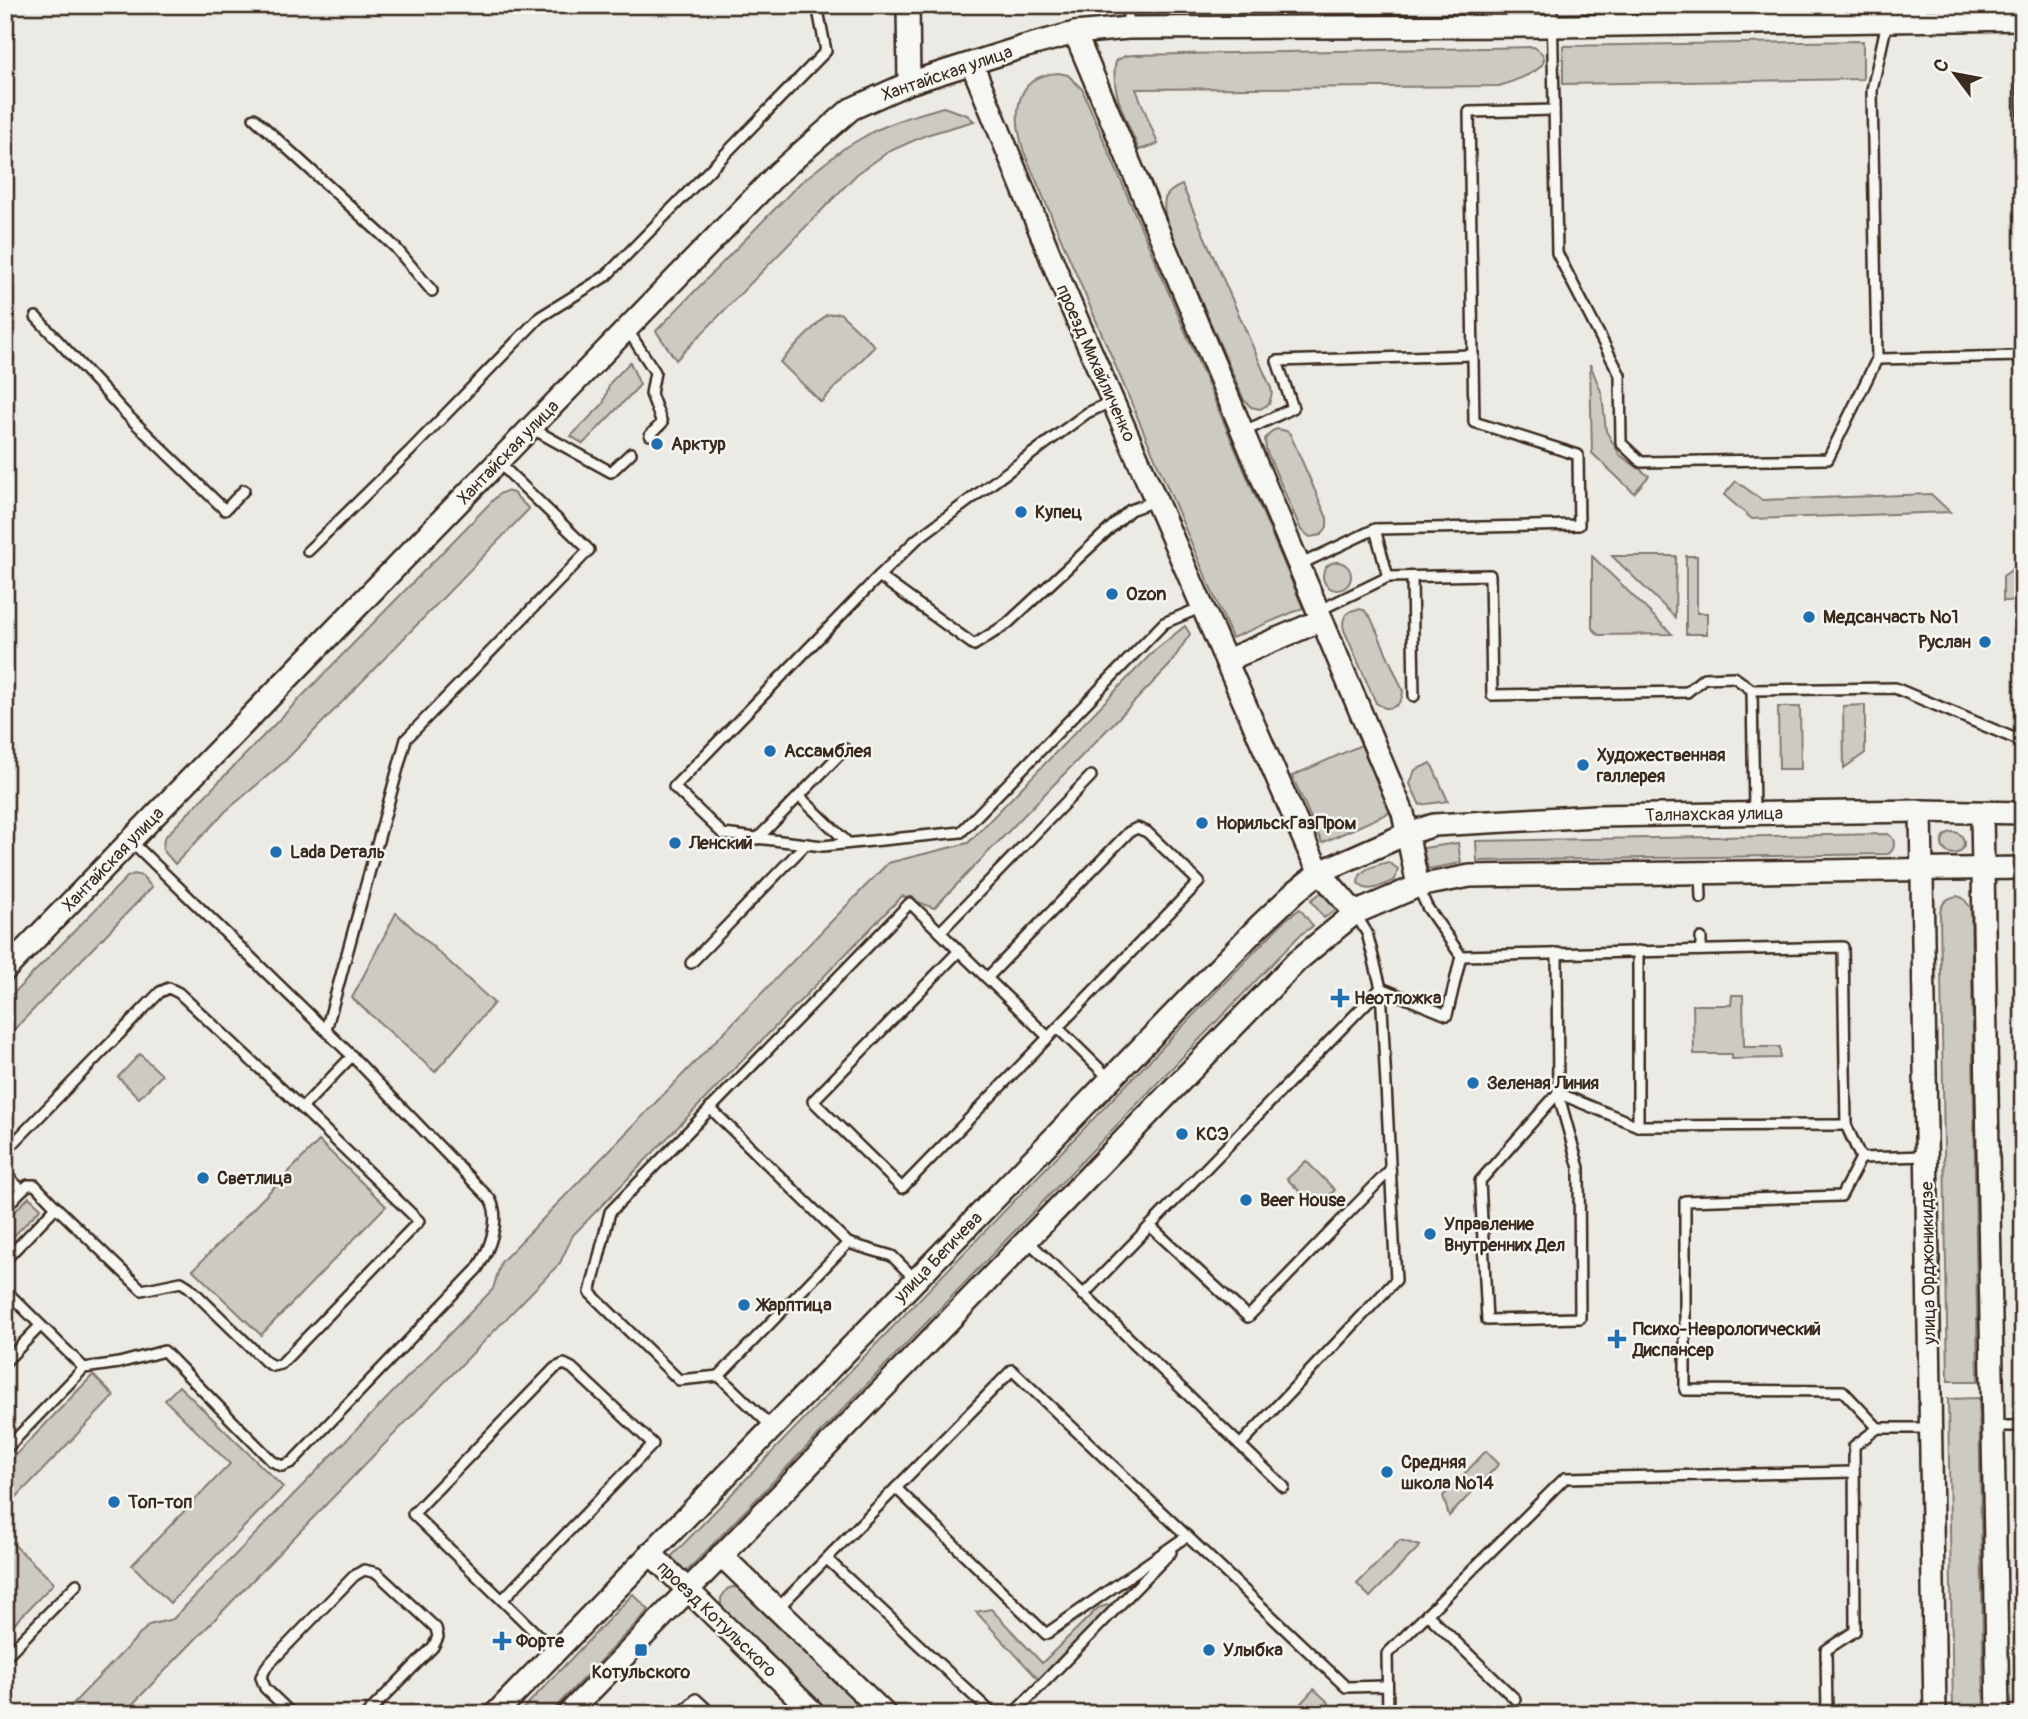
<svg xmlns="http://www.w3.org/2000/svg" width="2028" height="1719" viewBox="0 0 2028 1719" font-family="Pangolin,sans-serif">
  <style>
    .green { fill: #cdcac4; stroke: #847a71; stroke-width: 2 }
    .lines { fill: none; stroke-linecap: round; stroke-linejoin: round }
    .service-casing { stroke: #3b2a1e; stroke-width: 14 }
    .minor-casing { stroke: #3b2a1e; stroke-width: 23 }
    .tertiary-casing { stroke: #3b2a1e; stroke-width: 26 }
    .service { stroke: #f6f6f2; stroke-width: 9 }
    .minor { stroke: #f6f6f2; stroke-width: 18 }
    .tertiary { stroke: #f6f6f2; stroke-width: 21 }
    .poi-dot { fill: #1f6fb2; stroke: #f6f6f2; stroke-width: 2.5 }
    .labels { text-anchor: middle; stroke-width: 5; stroke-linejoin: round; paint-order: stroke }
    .street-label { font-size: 18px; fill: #3b2a1e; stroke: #f6f6f2 }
    .poi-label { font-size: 18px; font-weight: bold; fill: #3b2a1e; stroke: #f6f6f2; text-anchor: start }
  </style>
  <rect width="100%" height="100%" fill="#ebeae5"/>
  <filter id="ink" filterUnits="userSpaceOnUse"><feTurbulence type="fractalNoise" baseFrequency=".0143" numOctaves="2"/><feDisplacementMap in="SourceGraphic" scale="14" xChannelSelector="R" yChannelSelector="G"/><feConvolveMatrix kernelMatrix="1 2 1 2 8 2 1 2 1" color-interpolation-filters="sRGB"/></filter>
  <g filter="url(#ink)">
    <g class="green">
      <path d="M1863,41v38l-300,5v-38z"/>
      <path d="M1534,47c32,19 -21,34 -35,39l-363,3 22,55 -19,6c-11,-27 -30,-59 -23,-89l9,-5 9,-1z"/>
      <path d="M1058,73l10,2 14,14 221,519 -71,30 -208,-486c-11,-34 -12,-76 34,-79z"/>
      <path d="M943,107l24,8 7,6 -48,14 -38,17 -31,22 -181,186 -20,-29 144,-148 43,-34 33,-19 30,-12z"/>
      <path d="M1182,185l89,203 1,5 -3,11 -9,5 -9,-2 -7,-7 -78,-180c-4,-20 -3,-27 16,-35z"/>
      <path d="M840,313l35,33 -54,56 -41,-40 46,-47z"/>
      <path d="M630,362l10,23 -57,59 -12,-8 32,-32 7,-21z"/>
      <path d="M1590,364l12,30 4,37 14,24 29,21 -15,17 -42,-40z"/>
      <path d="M1277,429l9,2 4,3 37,84v9l-6,8 -11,2 -9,-7 -35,-80 -1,-11 7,-8z"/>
      <path d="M1736,481l26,19 169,-6 19,18 -198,7 -28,-24z"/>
      <path d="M506,491l7,2 16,16 -244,252 -59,50 -51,53 -12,-14 1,-12 335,-344z"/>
      <path d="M1592,556l80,78 -73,1 -7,-7z"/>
      <path d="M1612,556h64l-1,61z"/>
      <path d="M1686,556h11v57h10v21h-21z"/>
      <circle cx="1337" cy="576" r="14"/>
      <path d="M2023,562v39h-20v-25z"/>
      <path d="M1358,609l6,1 7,8 32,73c-1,11 -7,18 -18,17l-9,-5 -32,-73c-3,-12 2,-19 14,-21z"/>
      <path d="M1185,626l5,8 -21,32 -235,242 -32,-12 -329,339 -13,28 -437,451h-60l86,-89 24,-6 320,-330 8,-27 387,-399 80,-20 186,-192z"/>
      <path d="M1865,705v48l-21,15 -1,-62z"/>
      <path d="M1778,707h22l1,62h-22z"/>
      <path d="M1361,745l30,67 -69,31 -30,-67z"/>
      <path d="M1431,763l17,38 -28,4 -10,-21 5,-14z"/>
      <circle cx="1953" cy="843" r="11"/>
      <path d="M1888,834c8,5 8,15 0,20l-411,7 -1,-20z"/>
      <path d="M1458,843l3,20 -33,6 -5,-21z"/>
      <path d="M1388,862l10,7 -3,11c-13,5 -27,15 -37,3 1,-15 17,-17 30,-21z"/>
      <path d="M134,874l8,2 10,11 -147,152v-37l122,-125z"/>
      <path d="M1325,890l13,18 -14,10 -13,-18z"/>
      <path d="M1957,896l6,2 8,10 7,473h-30l-8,-468c2,-10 6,-15 17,-17z"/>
      <path d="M1300,909l13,17 -13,9 -612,635 -4,2 -15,-13 616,-639z"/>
      <path d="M396,913l98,90 -59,69 -83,-74z"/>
      <path d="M1732,995h11l1,52h36v11l-48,1v-5h-38l-1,-49h38z"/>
      <path d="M140,1054l22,21 -23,23 -21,-21z"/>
      <path d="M319,1141l67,65 -125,129 -68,-65z"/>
      <path d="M1306,1161l29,29 -19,18 -29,-29z"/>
      <path d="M29,1197l12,11 -36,37v-24z"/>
      <path d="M93,1375l21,21 -109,113v-43z"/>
      <path d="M179,1386l104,101 -113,116 -38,-38 98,-101 -65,-64z"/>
      <path d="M1979,1398l5,316h-31l-5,-315z"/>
      <path d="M1486,1451l13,13 -50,52 -6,-20z"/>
      <path d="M5,1536l49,47 -49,50z"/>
      <path d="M1400,1540l20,6 -50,51 -13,-13z"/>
      <path d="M732,1587l10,1 130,126h-43l-108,-105v-11l6,-9z"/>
      <path d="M633,1594l16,16 -100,104h-31z"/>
      <path d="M1120,1601l-79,81 -65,-70 15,-3 51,54 56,-55z"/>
      <path d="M1314,1689l15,14 1,11h-39z"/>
    </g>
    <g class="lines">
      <g class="service-casing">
        <g id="service">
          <path d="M1552,5l5,248 63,122 1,68 20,19 187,-3 49,-100 -5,-269 15,-68"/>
          <path d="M2021,20l2,127"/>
          <path d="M1128,28v-23"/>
          <path d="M254,118l141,129 37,44"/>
          <path d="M36,317l91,98 98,95 19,-20"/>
          <path d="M627,329l28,43 -4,22 11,29 -12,12"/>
          <path d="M1877,359l146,-3"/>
          <path d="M533,429l78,43 20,-19"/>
          <path d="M1243,432l50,-24 -16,-47 196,-6"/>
          <path d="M1155,501l-25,9 -123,114 -33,21 -95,-69 -205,211 49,47 100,12 138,-14 203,-209 38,-16"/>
          <path d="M1375,529l13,48"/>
          <path d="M308,551l102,-100 130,-134 66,-41 220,-225 -9,-46"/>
          <path d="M1299,565l76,-36 204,-4 -1,-70 -104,-33 -5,-310 85,-2"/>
          <path d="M879,576l38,-37 170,-126 26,-12"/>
          <path d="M1412,577l2,119"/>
          <path d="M1318,611l70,-34 102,-2 2,120 195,-3 17,-14 30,-1 18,13 143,-2 128,54"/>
          <path d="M1752,690l2,122"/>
          <path d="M799,796l49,47"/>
          <path d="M757,839l88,-90"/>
          <path d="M1700,872l1,26"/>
          <path d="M1418,887l9,20 34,49 382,-9 3,178 15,33"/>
          <path d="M1701,938v12"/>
          <path d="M959,951l89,86"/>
          <path d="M1557,953l1,140 21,75 1,150 -93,2 -7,-139 78,-88"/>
          <path d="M691,963l115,-119"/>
          <path d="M987,978l142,-146 8,-4 10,4 52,50 -297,306 -89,-87 146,-150 -19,-19 151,-156"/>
          <path d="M1381,988l66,27 14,-59"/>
          <path d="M1058,1028l52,51"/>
          <path d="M326,1030l80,-291 183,-189 -91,-88"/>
          <path d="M1558,1093l80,33 208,-1"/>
          <path d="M302,1108l50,-52"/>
          <path d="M710,1108l138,135 44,13 23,23"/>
          <path d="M1638,1126v-175"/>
          <path d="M5,1152l155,-160 9,-4 10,5 123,115 117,113 -138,143 -8,2 -7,-4 -77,-75 -8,-5 -39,8 -86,-83"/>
          <path d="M1861,1158l-20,38 -156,5v189l158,1 35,37"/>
          <path d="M1861,1158l64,-2"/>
          <path d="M5,1174l17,16 -17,18"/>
          <path d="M1150,1226l98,91 142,-147"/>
          <path d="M1028,1241l256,246"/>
          <path d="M5,1260l51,-53 -21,-22h-7l-6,5"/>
          <path d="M5,1290l79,78"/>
          <path d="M1083,1295l298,-307"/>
          <path d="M5,1362l35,-36"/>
          <path d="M719,1376l129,-133"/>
          <path d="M1993,1426h30"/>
          <path d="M772,1427l-53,-51 -40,4 -89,-87 20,-81 300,-309 30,29"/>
          <path d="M1240,1445l156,-165 -15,-292 -14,-55 -12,-20"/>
          <path d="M5,1450l79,-82 35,-5 45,-12 108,110 10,5 10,-4 185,-193c12,-18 25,-50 13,-70l-138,-143 -221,-215"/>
          <path d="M896,1488l150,146 141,-98"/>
          <path d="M827,1559l166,155"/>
          <path d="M502,1600l-89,-86 142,-146 9,-4 8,4 81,76 -151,156 53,52"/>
          <path d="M777,1609l235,-239 334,317 41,-1"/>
          <path d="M1427,1614l88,85"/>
          <path d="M5,1657l72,-73"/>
          <path d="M292,1714l-27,-26 -4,-11 6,-11 87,-90 10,-6 13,3 59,55 2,9 -5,10 -66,67"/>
          <path d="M681,1714l15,-15 16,15"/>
          <path d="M1013,1714l158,-162"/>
          <path d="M1388,1714l-1,-60 178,-176 289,-6"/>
          <path d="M1827,1714l-1,-64 29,-19 -1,-185 24,-18h51"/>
        </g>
      </g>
      <g class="minor-casing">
        <path id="minor" d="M1917,20v-15"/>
      </g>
      <g class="tertiary-casing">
        <g id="tertiary">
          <path d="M908,5l1,78"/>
          <path d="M1075,33l328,780 15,73"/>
          <path d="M972,64l93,228 244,559 11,21 35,41"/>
          <path d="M1227,660l95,-40"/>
          <path d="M1921,811l14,903"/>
          <path d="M1982,813l16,901"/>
          <path d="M5,970l773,-797 73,-64 58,-26 114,-36 52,-14 53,-5 424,-2 471,-7"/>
          <path d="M650,1553l165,161"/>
          <path d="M721,1555l164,159"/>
          <path d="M495,1714l764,-788 36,-34 25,-20 86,-38 28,-9 162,-9 325,-5 102,2"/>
          <path d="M568,1714l729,-753 58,-48 63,-27 52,-10 553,-8"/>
        </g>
      </g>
      <use href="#service" class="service"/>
      <use href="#minor" class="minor"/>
      <use href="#tertiary" class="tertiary"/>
    </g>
  </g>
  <g class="poi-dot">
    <circle cx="657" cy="444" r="7"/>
    <circle cx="1021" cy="512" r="7"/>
    <circle cx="1112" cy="594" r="7"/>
    <circle cx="1809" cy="617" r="7"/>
    <circle cx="1985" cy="642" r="7"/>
    <circle cx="770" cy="751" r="7"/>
    <circle cx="1583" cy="765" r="7"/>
    <circle cx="1202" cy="823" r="7"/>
    <circle cx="675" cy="843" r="7"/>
    <circle cx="276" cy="852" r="7"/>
    <path d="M1336.5 987.5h7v7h7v7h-7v7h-7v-7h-7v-7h7z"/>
    <circle cx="1473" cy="1083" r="7"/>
    <circle cx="1182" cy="1134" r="7"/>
    <circle cx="203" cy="1178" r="7"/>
    <circle cx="1246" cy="1200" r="7"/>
    <circle cx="1430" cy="1234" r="7"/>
    <circle cx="744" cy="1305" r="7"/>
    <path d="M1613.5 1328.5h7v7h7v7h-7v7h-7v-7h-7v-7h7z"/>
    <circle cx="1387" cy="1472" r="7"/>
    <circle cx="114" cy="1502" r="7"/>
    <path d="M498.5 1630.5h7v7h7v7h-7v7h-7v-7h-7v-7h7z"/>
    <rect x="634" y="1643" width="14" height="14" rx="3.5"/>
    <circle cx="1209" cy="1650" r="7"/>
  </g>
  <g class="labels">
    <g class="street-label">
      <text transform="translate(947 73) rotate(-19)" y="6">Хантайская улица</text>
      <text transform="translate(1096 363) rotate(66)" y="6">проезд Михайличенко</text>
      <text transform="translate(508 452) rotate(-46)" y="6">Хантайская улица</text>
      <text transform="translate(1714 814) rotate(-1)" y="6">Талнахская улица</text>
      <text transform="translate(113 859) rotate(-46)" y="6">Хантайская улица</text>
      <text transform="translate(938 1257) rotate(-46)" y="6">улица Бегичева</text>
      <text transform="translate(1928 1263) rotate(-91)" y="6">улица Орджоникидзе</text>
      <text transform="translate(717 1619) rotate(44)" y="6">проезд Котульского</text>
    </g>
    <g class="poi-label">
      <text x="671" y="450">Арктур</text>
      <text x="1035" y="518">Купец</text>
      <text x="1126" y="600">Ozon</text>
      <text x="1823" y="623">Медсанчасть №1</text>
      <text x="1971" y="648" text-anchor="end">Руслан</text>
      <text x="784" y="757">Ассамблея</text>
      <text x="1597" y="761">Художественная<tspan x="1597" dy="21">галлерея</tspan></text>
      <text x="1216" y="829">НорильскГазПром</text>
      <text x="689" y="849">Ленский</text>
      <text x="290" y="858">Lada Dеталь</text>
      <text x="1354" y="1004">Неотложка</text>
      <text x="1487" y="1089">Зеленая Линия</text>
      <text x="1196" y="1140">КСЭ</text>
      <text x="217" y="1184">Светлица</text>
      <text x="1260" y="1206">Beer House</text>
      <text x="1444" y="1230">Управление<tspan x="1444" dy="21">Внутренних Дел</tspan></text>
      <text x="758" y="1311">Жарптица</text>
      <text x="1633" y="1335">Психо-Неврологический<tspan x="1633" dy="21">Диспансер</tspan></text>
      <text x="1401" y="1468">Средняя<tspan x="1401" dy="21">школа №14</tspan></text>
      <text x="128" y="1508">Топ-топ</text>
      <text x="516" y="1647">Форте</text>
      <text x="1223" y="1656">Улыбка</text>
      <text x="641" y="1678" text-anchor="middle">Котульского</text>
    </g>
  </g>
  <rect width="2028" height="1719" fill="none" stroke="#f6f6f2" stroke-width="28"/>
  <rect x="14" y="14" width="2000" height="1691" fill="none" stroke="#3b2a1e" stroke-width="2.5" filter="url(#ink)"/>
  <g transform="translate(1955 74) rotate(302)" stroke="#f6f6f2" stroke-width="5" paint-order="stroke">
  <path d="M0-5L12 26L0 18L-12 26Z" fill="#3b2a1e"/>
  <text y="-10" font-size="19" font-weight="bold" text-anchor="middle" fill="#3b2a1e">С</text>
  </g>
</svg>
